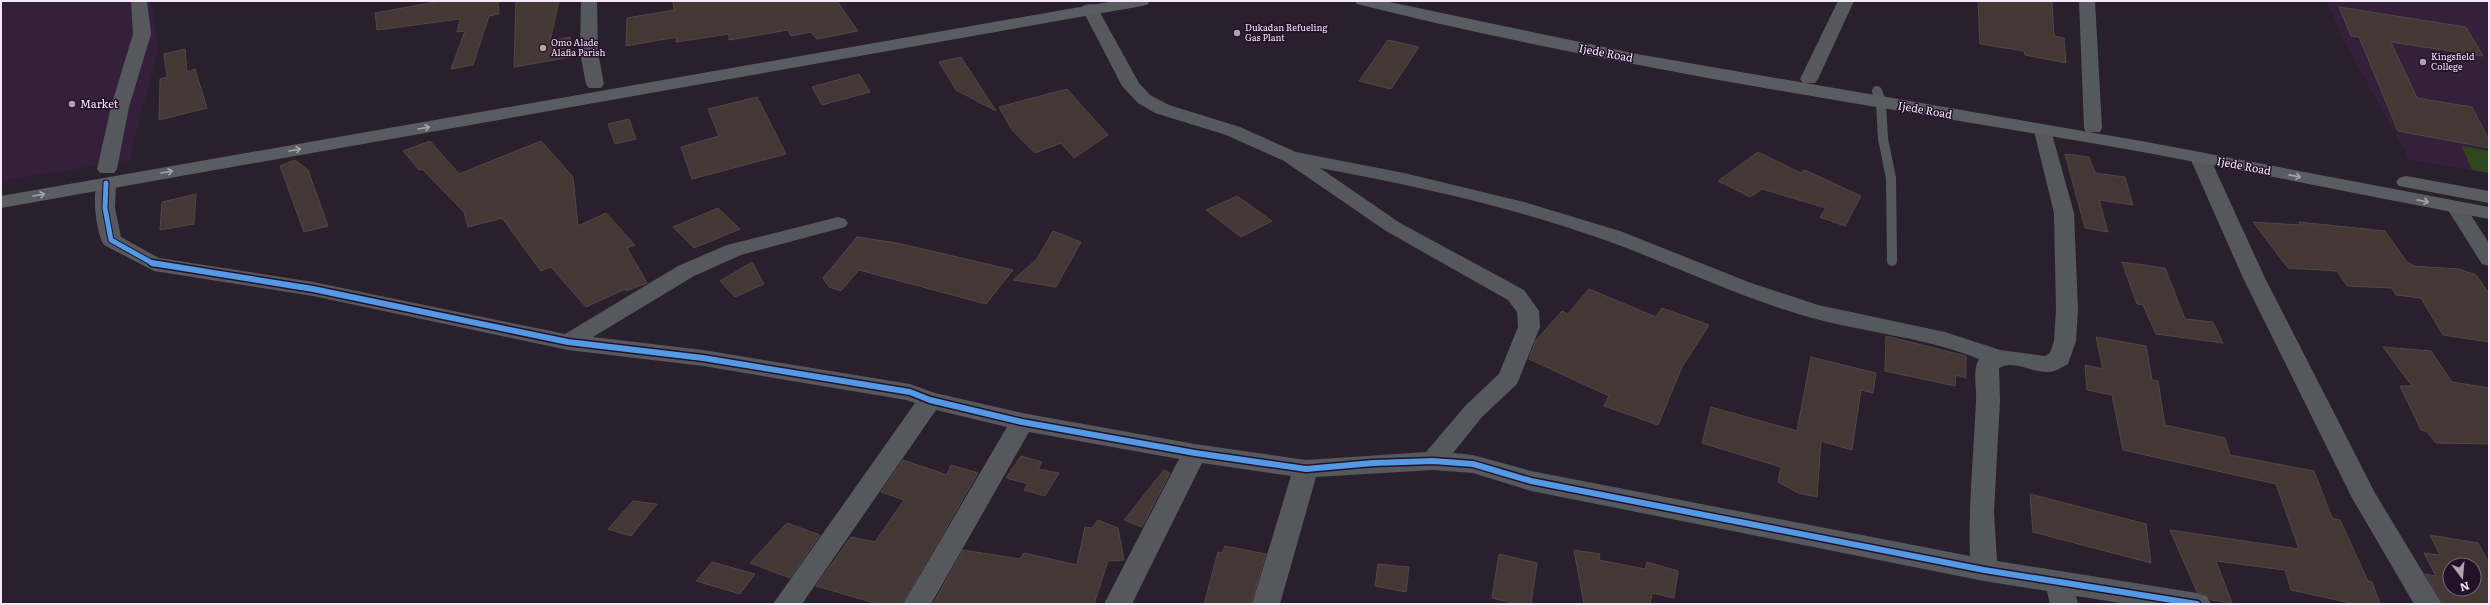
<svg xmlns="http://www.w3.org/2000/svg" width="2490" height="605" viewBox="0 0 2490 605" font-family="Literata,serif">
  <style>
    .built { fill: #35203b }
    .green { fill: #2e481d }
    .building { fill: #433833; stroke: #504748; fill-rule: evenodd }
    .lines { fill: none; stroke-linecap: round; stroke-linejoin: round }
    .lane { stroke: #55595d; stroke-width: 10 }
    .street { fill: #55595d; fill-rule: evenodd }
    .secondary { fill: #595c60; fill-rule: evenodd }
    .cycleway-far1-casing { stroke: #231128; stroke-width: 7 }
    .cycleway-casing { stroke: #231128; stroke-width: 9 }
    .cycleway-far1 { stroke: #5399e6; stroke-width: 5 }
    .cycleway { stroke: #5399e6; stroke-width: 6 }
    .oneway { stroke: #a7a2ac }
    .poi-dot { fill: #aea3b2; stroke: #231128; stroke-width: 1.5 }
    .labels { text-anchor: middle; stroke-width: 3; stroke-linejoin: round; paint-order: stroke }
    .far-poi-label { font-size: 9px; fill: #f5e9f9; stroke: #231128; text-anchor: start }
    .street-label { font-size: 11px; fill: #f5e9f9; stroke: #231128 }
    .poi-label { font-size: 11px; fill: #f5e9f9; stroke: #231128; text-anchor: start }
  </style>
  <rect width="100%" height="100%" fill="#2a202d"/>
  <g class="built">
    <path d="M1,1h150l7,47 -29,112 -128,21z"/>
    <path d="M2327,1h162v172l-79,-13 -68,-123z"/>
  </g>
  <path class="green" d="M2462,146l27,5v22l-17,-3z"/>
  <g class="building">
    <path d="M441,1h57l1,13 -10,2 -16,49 -22,4 14,-38 -8,1 3,-13 -83,11 -2,-17z"/>
    <path d="M516,1h43l-9,40 20,-4 1,20 -57,10z"/>
    <path d="M673,1h164l21,30 -41,8 -6,-7 -20,4 -3,-6 -59,10v-6l-53,8 1,-5 -51,9 1,-28 47,-8z"/>
    <path d="M1978,1h74l2,35 10,2 2,25 -41,-8 -1,-4 -44,-7z"/>
    <path d="M2339,7l127,20 17,29 -92,-14 26,56 55,9 17,33v8l-91,-17 -39,-94 -8,-1z"/>
    <path d="M1388,40l31,7 -28,42 -32,-8z"/>
    <path d="M185,49l2,23 8,-3 12,39 -48,12 1,-41 7,-2 -3,-23z"/>
    <path d="M961,57l35,54 -40,-21 -17,-28z"/>
    <path d="M859,74l11,18 -48,13 -10,-18z"/>
    <path d="M1067,89l41,46 -34,23 -13,-15 -26,10 -23,-23 -13,-23z"/>
    <path d="M757,97l29,57 -94,25 -11,-32 38,-11 -11,-27z"/>
    <path d="M629,119l7,20 -21,5 -7,-20z"/>
    <path d="M430,141l29,33 82,-33 32,36 5,49 28,-13 29,32 -8,3 20,35 -21,8 -1,-2 -39,18 -35,-40 -10,4 -39,-53 -34,9 -4,-15 -42,-43 -3,1 -16,-19z"/>
    <path d="M1758,152l43,21 4,-3 56,26 -16,30 -25,-9 6,-9 -64,-19 -12,8 -32,-16z"/>
    <path d="M2065,154l24,3 6,16 30,4 8,28 -34,-5 9,32 -23,-4z"/>
    <path d="M295,160l13,10 20,56 -24,6 -24,-66z"/>
    <path d="M196,194l-2,30 -34,6 2,-28z"/>
    <path d="M1237,196l35,25 -31,16 -35,-27z"/>
    <path d="M718,208l22,21 -46,19 -21,-21z"/>
    <path d="M2253,222l48,3 -2,-3 86,9 22,31 7,4 45,3 17,6 13,18v49l-46,-7 -22,-37 -25,-3 -4,-7 -45,-2 -10,-15 -49,-3z"/>
    <path d="M1053,231l28,11 -25,45 -43,-7 24,-21z"/>
    <path d="M857,237l40,6 116,27 -27,34 -127,-34 -18,21 -12,-4 -6,-9z"/>
    <path d="M752,262l12,22 -29,13 -15,-16z"/>
    <path d="M2122,262l43,6 20,51 28,3 10,21 -67,-9 -13,-29 -6,-1z"/>
    <path d="M1589,289l67,28 6,-9 47,17 -27,42 -24,58 -54,-19 5,-10 -80,-37 7,-19 26,-29 6,3z"/>
    <path d="M1886,336l80,20v22l-10,-3 -1,11 -70,-15z"/>
    <path d="M2096,337l50,9 6,34 6,1 7,44 60,13 5,17 84,16 18,47 8,2 28,61 4,1 8,22h-25l-64,-14 -6,-20 -69,-9 16,42 -21,-3 -4,-5 -10,-3 -27,-62 129,19 -23,-65 -153,-34 -11,-55 -25,-5 -2,-25 18,4z"/>
    <path d="M2383,347l48,4 21,31 37,6v56l-53,-1 -10,-12 -5,-1 -21,-44h12z"/>
    <path d="M1811,357l65,16 -3,20 -12,-3 -9,60 -31,-9 -4,56 -19,-4 -20,-11 3,-15 -79,-24 9,-36 86,24z"/>
    <path d="M1021,456l21,6 -4,7 21,4 -14,23 -21,-6 4,-6 -22,-6z"/>
    <path d="M903,460l44,15 4,-10 27,8 -76,131h-24l-62,-18 35,-49 24,5 29,-42 -23,-8z"/>
    <path d="M1164,470l6,3 -28,54 -18,-7z"/>
    <path d="M2030,494l116,30 5,39 -118,-31z"/>
    <path d="M633,501l24,3 -26,32 -23,-7z"/>
    <path d="M1098,520l20,8 6,32 -16,1 -14,43h-161l30,-54 57,9 4,-6 53,12 8,-38 7,1z"/>
    <path d="M787,523l33,12 -30,43 -40,-15z"/>
    <path d="M2430,535l48,8 11,20v41h-46l-18,-30 11,2 -12,-23 16,2zM2450,565h24v24h-24z"/>
    <path d="M1225,546l41,8 -15,50h-47l14,-52 4,1z"/>
    <path d="M1574,550l26,4 -1,6 46,9 2,-7 31,9 -4,27 -22,-5 -2,11h-66z"/>
    <path d="M1499,554l38,9 -6,41h-14l-25,-6z"/>
    <path d="M712,562l43,12 -15,20 -44,-13z"/>
    <path d="M1378,564l31,3 -3,25 -31,-6z"/>
  </g>
  <g class="lines">
    <path class="lane" d="M1877,91l4,11 2,37 8,39 1,83"/>
    <g class="street">
      <path d="M131,1h16l4,33 -22,73 -12,62 -3,4h-14l-3,-4 14,-62 22,-73z"/>
      <path d="M581,1h16l1,52 6,31 -3,4h-12l-3,-4 -6,-31z"/>
      <path d="M1838,1h16l-36,78 -3,4h-12l-3,-4z"/>
      <path d="M2079,1h16l7,127 -2,4h-14l-2,-4z"/>
      <path d="M1090,4l6,1 2,4 41,74 11,12 19,10 71,22 56,25 108,21 120,29 96,29 131,52 67,22 127,27 55,18 45,6 5,-3 4,-12 2,-31 -2,-97 -20,-82 2,-4h14l24,86 4,97 -2,31 -8,23c-6,3 -13,8 -20,8 -15,1 -35,-13 -49,-4l1,32 -6,112 3,49 200,32 10,3 4,8h-84l-51,-8 2,8h-28l-3,-13 -63,-10 -453,-90 -58,-18 -40,-3 -117,7 -36,127h-28l39,-128 -89,-13 -70,141h-28l75,-145 -150,-27 -98,172h-28l104,-177 -71,-17 -134,194h-29l142,-201 -9,-3 -203,-34 -135,-16 -255,-54 -159,-25 -50,-26c-8,-12 -13,-54 -5,-66h14l3,4 -1,25 6,29 38,21 154,24 252,52 113,-68 49,-21 111,-28 7,2 3,4 -3,4 -104,28 -47,21 -101,61 110,13 207,34 25,9 87,20 173,31 111,16 120,-8 40,-47 33,-31 19,-47 -1,-15 -9,-12 -122,-69 -102,-70 -58,-26 -71,-22 -17,-10 -16,-17 -40,-77 2,-4zM1320,168c96,18 193,39 285,72 63,23 123,52 187,72 61,20 128,23 187,47 -7,11 -2,29 -3,42 -2,52 -8,103 -6,155l-439,-85 -58,-16 -20,-2 29,-36 35,-33 23,-57 -1,-16 -15,-21 -124,-67z"/>
      <path d="M2200,152l7,2 3,4 55,120 110,215 67,111h-28l-62,-106 -109,-220 -53,-120 3,-4z"/>
      <path d="M2456,201l7,2 26,40v23l-7,-2 -36,-57 3,-4z"/>
    </g>
    <g class="secondary">
      <path d="M1114,1h36l-2,3 -6,2 -1141,202v-12z"/>
      <path d="M1355,1h30l252,53 510,88 342,65v12c-131,-25 -261,-52 -392,-75 -247,-42 -496,-79 -740,-140z"/>
      <path d="M2406,176l83,15v12l-90,-17 -3,-4 3,-4z"/>
    </g>
    <g class="cycleway-far1-casing">
      <path id="cycleway-far1" d="M106,183l-1,25 6,32 43,24"/>
    </g>
    <g class="cycleway-casing">
      <path id="cycleway" d="M152,263l161,26 255,53 135,16 207,34 20,8 92,22 173,31 111,16 67,-6 60,-2 40,3 58,17 453,89 213,34"/>
    </g>
    <use href="#cycleway-far1" class="cycleway-far1"/>
    <use href="#cycleway" class="cycleway"/>
  </g>
  <defs><path id="oneway-shaft" d="M-6 0H5M1.5-3L5.5 0L1.5 3" fill="none" stroke-width="1.6" stroke-linecap="round" stroke-linejoin="round"/></defs>
  <g class="oneway">
    <use href="#oneway-shaft" transform="translate(424 128) rotate(-10)"/>
    <use href="#oneway-shaft" transform="translate(295 150) rotate(-10)"/>
    <use href="#oneway-shaft" transform="translate(167 172) rotate(-10)"/>
    <use href="#oneway-shaft" transform="translate(2295 176) rotate(11)"/>
    <use href="#oneway-shaft" transform="translate(39 195) rotate(-10)"/>
    <use href="#oneway-shaft" transform="translate(2423 201) rotate(11)"/>
  </g>
  <g class="poi-dot">
    <circle cx="1237" cy="33" r="4"/>
    <circle cx="543" cy="48" r="4"/>
    <circle cx="2423" cy="62" r="4"/>
    <circle cx="72" cy="104" r="4"/>
  </g>
  <g class="labels">
    <g class="far-poi-label">
      <text x="1245" y="31">Dukadan Refueling<tspan x="1245" dy="10">Gas Plant</tspan></text>
      <text x="551" y="46">Omo Alade<tspan x="551" dy="10">Alafia Parish</tspan></text>
      <text x="2431" y="60">Kingsfield<tspan x="2431" dy="10">College</tspan></text>
    </g>
    <g class="street-label">
      <text transform="translate(1606 53) rotate(11)" y="4">Ijede Road</text>
      <text transform="translate(1925 110) rotate(10)" y="4">Ijede Road</text>
      <text transform="translate(2244 166) rotate(11)" y="4">Ijede Road</text>
    </g>
    <g class="poi-label">
      <text x="80" y="108">Market</text>
    </g>
  </g>
  <rect width="2490" height="605" fill="none" stroke="#f5e9f9" stroke-width="4"/>
  <g transform="translate(2462 577) rotate(164)"><circle r="19" fill="#231128" stroke="#77677c"/>
  <path d="M0-3L7 15L0 10L-7 15Z" fill="#aea3b2"/>
  <text y="-6" font-size="11" font-weight="bold" text-anchor="middle" fill="#f5e9f9">N</text>
  </g>
</svg>
